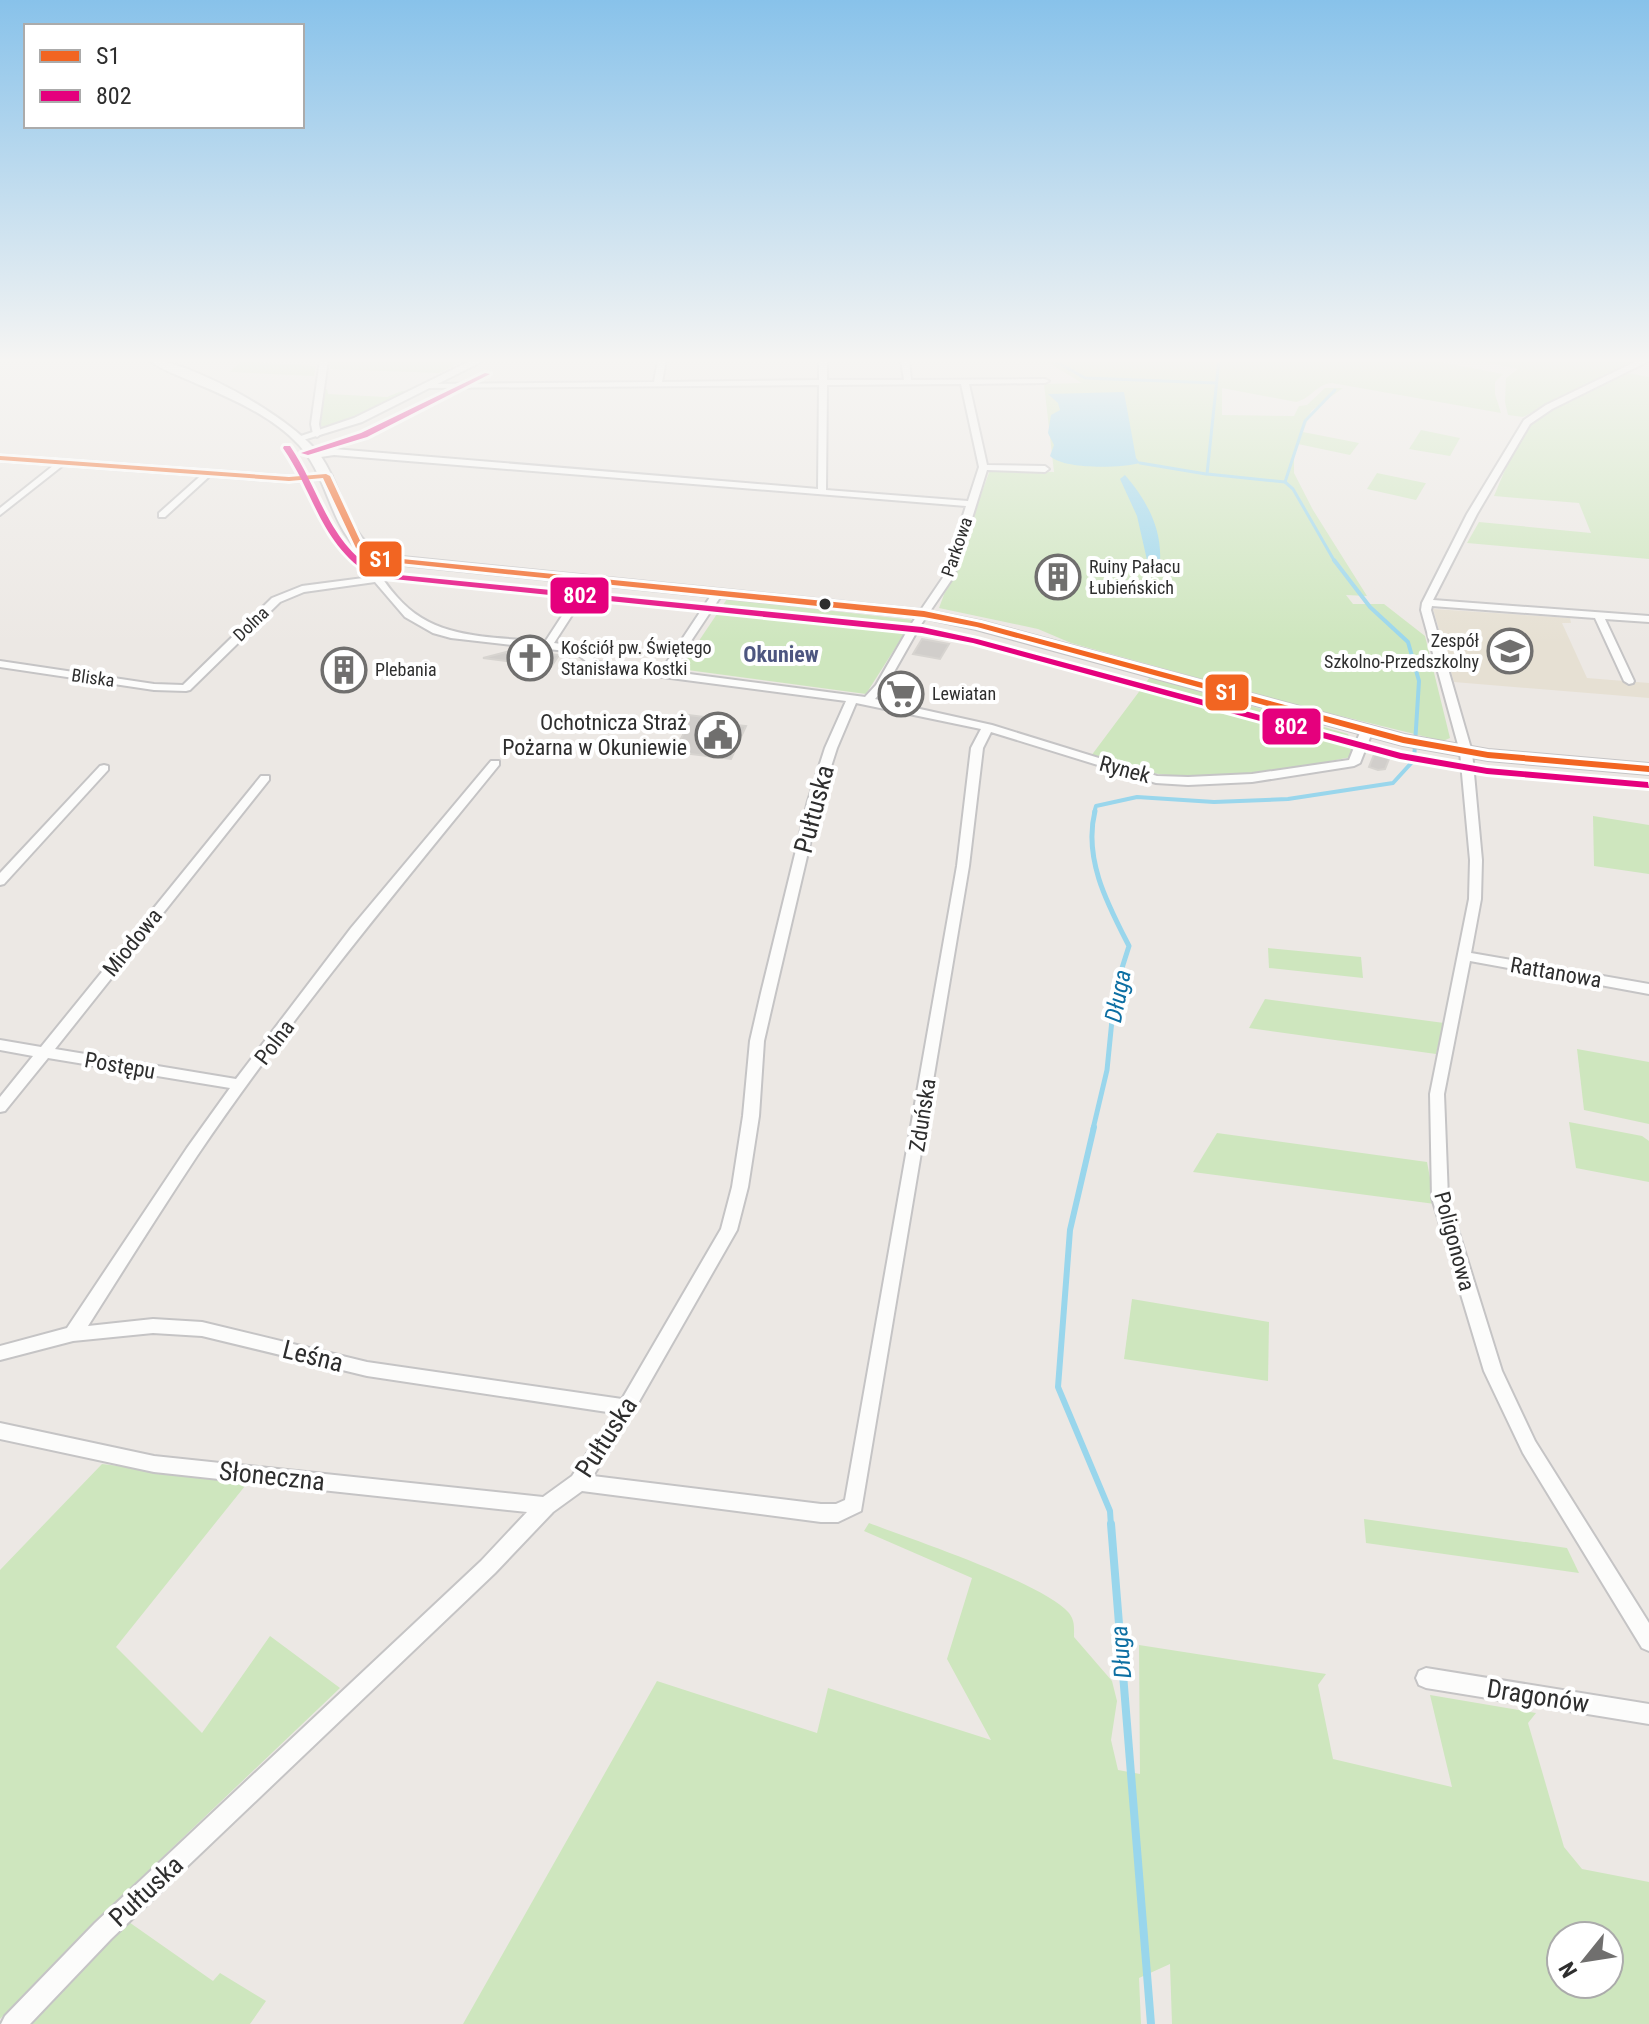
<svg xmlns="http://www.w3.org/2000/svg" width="1649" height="2024" viewBox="0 0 1649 2024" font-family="'Roboto Condensed',sans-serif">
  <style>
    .education { fill: #e6e0d3 }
    .green { fill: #cee6be; fill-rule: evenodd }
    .water { fill: #99d6ec }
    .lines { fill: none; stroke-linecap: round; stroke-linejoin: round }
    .stream-far4 { stroke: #99d6ec; stroke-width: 3 }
    .stream-far3 { stroke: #99d6ec; stroke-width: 4 }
    .stream-far2 { stroke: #99d6ec; stroke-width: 5 }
    .stream-far1 { stroke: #99d6ec; stroke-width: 6 }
    .stream { stroke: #99d6ec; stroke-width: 8 }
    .building { fill: #d1cecb; stroke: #d7d4d0; stroke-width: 2 }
    .minor-casing { stroke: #c5c4c5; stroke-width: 4 }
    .tertiary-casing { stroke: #c5c4c5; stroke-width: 4 }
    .secondary-casing { stroke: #c5c4c5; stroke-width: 4 }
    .minor { fill: #fcfcfb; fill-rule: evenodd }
    .tertiary { fill: #fcfcfb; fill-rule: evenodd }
    .secondary { fill: #fcfcfb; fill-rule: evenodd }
    .bus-1-casing { stroke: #fff; stroke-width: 6 }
    .bus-2-casing { stroke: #fff; stroke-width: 6 }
    .bus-1 { fill: #f26522; fill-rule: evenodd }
    .bus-2 { fill: #e5007d; fill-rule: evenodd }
    .bus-dot { fill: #2e2e2e; stroke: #fff; stroke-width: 3 }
    .labels { text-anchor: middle; stroke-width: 8; stroke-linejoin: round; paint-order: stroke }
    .far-street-label { font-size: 18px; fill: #2e2e2e; stroke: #fff }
    .far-poi-label { font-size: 18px; fill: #2e2e2e; stroke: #fff; text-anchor: start }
    .far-quarter-label { font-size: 22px; font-weight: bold; fill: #4d5680; stroke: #fff }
    .poi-label { font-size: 22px; fill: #2e2e2e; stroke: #fff; text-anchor: end }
    .street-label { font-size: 22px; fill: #2e2e2e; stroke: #fff }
    .water-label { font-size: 24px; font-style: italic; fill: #0d6fa3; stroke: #fff }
    .near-street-label { font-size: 26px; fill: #2e2e2e; stroke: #fff }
    .line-badge { stroke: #fff; stroke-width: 3 }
    .badge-label { font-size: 22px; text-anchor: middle; font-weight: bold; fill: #fff }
  </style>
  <rect width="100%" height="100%" fill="#ece8e4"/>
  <path class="education" d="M1433,609l137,9 1,5h-9l25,55 62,5v15l-195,-16z"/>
  <g class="green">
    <path d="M222,360l94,6 -2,10 -84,-4 10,-10z"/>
    <path d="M331,360h134l-26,13 -109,-4z"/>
    <path d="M1044,360h386l73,14 -8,8v12l6,19 -169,-30c-16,1 -21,16 -36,19l-74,-14v27l72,1 5,-10 8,-1 18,-17h18l-32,23 -8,21 56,11 -9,12 -52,-11 -4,12v17l19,37 54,86 -21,-1 7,9h31l41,32 25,102 -7,3 -143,-35 -229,-63 -33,-14 -99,-21 51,-138 64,2 -10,-88 38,-1z"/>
    <path d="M1475,360h166l-118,57 -15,-2 -3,-13 1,-24 12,-9z"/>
    <path d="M1628,373l21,4v182l-182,-16 12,-21 112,11 -12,-30 -85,-7c11,-25 22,-58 43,-78 23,-21 62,-32 91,-45z"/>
    <path d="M324,389h3l1,5 59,3 15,-6 6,2 -83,35 -5,-3z"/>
    <path d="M1421,430l39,8 -10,18 -41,-7z"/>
    <path d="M1377,473l48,10h1l-10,17 -49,-11z"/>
    <path d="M727,599l186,21 -47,74 -186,-25z"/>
    <path d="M1150,677l198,57 2,5 6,1 -5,17c-68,14 -138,26 -206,15 -18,-3 -36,-11 -54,-16z"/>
    <path d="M1593,816l56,9v49l-55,-8z"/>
    <path d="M1268,948l93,9 2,21 -94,-10z"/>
    <path d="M1265,999l179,24 -8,31 -187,-26z"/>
    <path d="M1577,1049l72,13v62l-65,-14z"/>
    <path d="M1569,1122l73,14 7,5v41l-73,-14z"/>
    <path d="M1217,1133l210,29 8,42 -242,-32z"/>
    <path d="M1132,1299l137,23 -1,59 -144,-22z"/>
    <path d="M102,1464l147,17 -133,166 86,86 68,-97 70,52 -231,220 -109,111v-449z"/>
    <path d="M1364,1519l203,29 12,25 -213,-30z"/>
    <path d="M869,1523c44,17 172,59 200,90 6,8 5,14 5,24l38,44 5,20 -6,39 7,30 22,4 -1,-129 187,29 -8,11 15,74 119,28 -22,-92 106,18 -8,10 36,124 18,22 67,13v142h-477l-2,-60 -31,14 2,46h-678l194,-343 160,52 11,-45 163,52 -44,-81 25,-81 -108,-47zM1609,1936v48h-48v-48z"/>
    <path d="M126,1920l87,61 7,-8 46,28 -16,23h-226z"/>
  </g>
  <g class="water">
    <path d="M1124,392l12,66 4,5c-19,5 -75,7 -90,-7l4,-11 -6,-12 3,-18 9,-5 -2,-7 -10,-9z"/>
    <path d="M1125,475c21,24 37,53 35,86l-13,-1 -10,-44 -17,-37z"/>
  </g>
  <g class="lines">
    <g class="stream-far4">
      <path d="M1053,360l32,18 131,5"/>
      <path d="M1219,360l-12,114 78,8 8,7 42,73"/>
      <path d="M1140,463l66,11"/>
      <path d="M1285,482l20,-61 30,-31"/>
    </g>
    <path class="stream-far3" d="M1094,813l2,-7 41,-9 77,5 74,-3 105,-16 21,-23 5,-79 -11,-39 -38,-35 -36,-47"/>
    <path class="stream-far2" d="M1093,1129l14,-59 8,-80 14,-44c-21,-41 -46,-87 -34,-135"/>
    <path class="stream-far1" d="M1094,1127l-24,103 -12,157 52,124 1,15"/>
    <path class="stream" d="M1111,1524l40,500"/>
  </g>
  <g class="building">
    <path d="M922,639l27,5 -9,15 -27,-5z"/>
    <path d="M514,650l45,5 -8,12 -68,-9z"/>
    <path d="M688,715l17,2 -2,4 43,5 -15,33 -57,-7 11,-21 -5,-1z"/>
    <path d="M1378,745l15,4 -8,20 -7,1 -9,-3z"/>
  </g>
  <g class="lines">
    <g class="minor-casing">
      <g id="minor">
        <path d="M320,360h8l-9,64 2,10 -4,3 -4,-3 -2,-10z"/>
        <path d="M658,360h8l-4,22 157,-2v-20h8v20h77l-3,-20h8l2,20 134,-1 4,2 -4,2 -76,1 18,81 58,1 4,3 -4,3 -58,-2 -33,106 -34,50 -34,60 -11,13 117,26 165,51 31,1 64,-3 97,-14 12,-30 6,-3 4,1 2,2 -13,33 -6,3 -102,16 -64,3 -32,-2 -165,-51 -8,16 -14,118 -108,645 -23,11h-17l-239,-31 -29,21 -58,61 -384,366 -81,85h-29l4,-8 90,-93 386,-362 46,-49 -373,-40 -154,-33v-16l154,33 389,41 29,-21 42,-63 -247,-37 -165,-40 -49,-3 -80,8 -73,19v-14l67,-18 120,-180 43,-60 -182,-30 -43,53 -5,1v-15l33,-41 -33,-6v-10l41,7 220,-271h8v4l-214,269 181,30 115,-151 140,-167h8v4c-104,128 -210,255 -302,391 -37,56 -73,113 -109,170l65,-7 49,3 165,40 255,37 99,-170 11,-42 11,-71 7,-75 11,-48 47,-192 17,-53 21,-47 -252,-33 -19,-16 -124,-14 -18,-5 -28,-16 -30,-35 -71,10 -24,10 -90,88 -4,1 -32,-1 -154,-23v-6l154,23 29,1 89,-87 30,-12 69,-9 -2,-6 8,-14 3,-1 5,3 -6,12c4,10 11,18 18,26 38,44 94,39 148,45l41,-63h6l2,2 -40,62 28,4 15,15 66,9 2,-6 49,-74h8l1,2 -48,72 -1,7 191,25 11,-12 34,-59 34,-50 22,-70 -632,-51 -20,3 -4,-3 24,-6 484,40 1,-104 -391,3 -4,-2 4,-2 226,-2zM961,384l18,83 -11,34 -142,-11 1,-105zM856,703l125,26 -10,19 -14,118 -112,634 -9,4h-15l-228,-28 40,-64 104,-182 11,-43 11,-71 5,-75 11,-48 45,-192 17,-53z"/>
        <path d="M1639,360l10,1 -97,48 -22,15 -53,90 -44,86 216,16v6l-44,-3 29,62 -1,2 -4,1 -5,-3 -29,-63 -163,-12 -1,4 41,142 10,108 -1,39 -10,54 178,31v10l-179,-33 -26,133 4,104 54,173 33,70 114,182v28l-7,-3 -119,-195 -39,-82 -52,-173 -2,-104 39,-195 1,-39 -10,-108 -39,-142 1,-7 45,-89 57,-94 22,-15z"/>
        <path d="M59,461l7,2 -66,52v-7z"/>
        <path d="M206,471l7,2 -48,44h-6v-4z"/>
        <path d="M104,765l4,1v4l-104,114 -4,1v-12l100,-107z"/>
        <path d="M1426,1668l223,36v20l-223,-36 -7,-3 -3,-7 3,-7z"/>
      </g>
    </g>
    <g class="tertiary-casing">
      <g id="tertiary">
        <path d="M472,360h13l-123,62 -62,19 -5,-3 59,-20z"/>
        <path d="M0,455l289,21 37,-3 6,3 -6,3 -37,3 -289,-21z"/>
      </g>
    </g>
    <g class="secondary-casing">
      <path id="secondary" d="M149,360c42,0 150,62 173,98 22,33 23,77 61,97l541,55 59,12 421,113 84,15 161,14v10l-161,-14 -85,-15 -427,-116 -52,-11 -549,-56c-46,-25 -43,-81 -76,-117 -28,-30 -69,-47 -106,-63 -15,-7 -32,-12 -44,-22z"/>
    </g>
    <use href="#minor" class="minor"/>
    <use href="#tertiary" class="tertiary"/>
    <use href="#secondary" class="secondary"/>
    <g class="bus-1-casing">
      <path id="bus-1" d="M0,456l289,21 37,-3 4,2 33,71 19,10 542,54 57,12 423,114 84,15 161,14v6l-161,-14 -85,-15 -426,-116 -53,-10 -544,-56 -24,-13 -33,-70 -34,3 -289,-21z"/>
    </g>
    <g class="bus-2-casing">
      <g id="bus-2">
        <path d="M485,373l5,1 -123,63 -59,18 -7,-2 60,-20z"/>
        <path d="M284,446h6c31,46 38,97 89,127l543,54 55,12 424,114 86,15 161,14 1,6 -162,-14 -87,-15 -427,-116 -51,-10 -548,-56c-53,-31 -58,-81 -91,-129z"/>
      </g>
    </g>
    <use href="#bus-1" class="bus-1"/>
    <use href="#bus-2" class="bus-2"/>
  </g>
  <linearGradient id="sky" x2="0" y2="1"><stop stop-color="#88c2ea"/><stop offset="0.56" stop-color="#f6f5f3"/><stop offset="1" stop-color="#f6f5f3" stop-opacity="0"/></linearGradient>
  <rect width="1649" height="644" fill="url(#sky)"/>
  <defs>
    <g id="building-ring" transform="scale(2.3)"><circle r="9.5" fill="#fff" stroke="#706f6e" stroke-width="1.5"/><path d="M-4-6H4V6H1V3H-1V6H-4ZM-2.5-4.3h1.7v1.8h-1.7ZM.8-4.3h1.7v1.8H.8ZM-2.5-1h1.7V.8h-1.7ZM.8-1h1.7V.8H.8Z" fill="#706f6e"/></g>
    <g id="school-ring" transform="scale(2.3)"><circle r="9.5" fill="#fff" stroke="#706f6e" stroke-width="1.5"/><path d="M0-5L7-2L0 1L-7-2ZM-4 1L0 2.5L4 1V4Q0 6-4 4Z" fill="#706f6e"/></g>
    <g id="church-ring" transform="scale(2.3)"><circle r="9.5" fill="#fff" stroke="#706f6e" stroke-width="1.5"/><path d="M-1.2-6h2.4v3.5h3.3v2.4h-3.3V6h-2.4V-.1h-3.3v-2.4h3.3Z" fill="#706f6e"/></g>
    <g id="supermarket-ring" transform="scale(2.3)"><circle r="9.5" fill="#fff" stroke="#706f6e" stroke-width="1.5"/><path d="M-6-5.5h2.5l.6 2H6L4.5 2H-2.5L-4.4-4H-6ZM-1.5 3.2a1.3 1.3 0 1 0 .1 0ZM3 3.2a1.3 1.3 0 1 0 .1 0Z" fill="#706f6e"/></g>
    <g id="civic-ring" transform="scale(2.3)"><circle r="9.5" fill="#fff" stroke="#706f6e" stroke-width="1.5"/><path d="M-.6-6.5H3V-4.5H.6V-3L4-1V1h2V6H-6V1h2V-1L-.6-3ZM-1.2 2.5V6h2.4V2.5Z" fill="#706f6e"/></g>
  </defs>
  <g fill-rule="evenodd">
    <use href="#building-ring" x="1058" y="577"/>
    <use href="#school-ring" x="1510" y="651"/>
    <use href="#church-ring" x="530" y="658"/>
    <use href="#building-ring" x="344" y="670"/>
    <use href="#supermarket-ring" x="901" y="694"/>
    <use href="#civic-ring" x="718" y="735"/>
  </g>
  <circle class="bus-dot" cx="825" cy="604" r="7"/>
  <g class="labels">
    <g class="far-street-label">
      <text transform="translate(957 547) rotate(-71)" y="6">Parkowa</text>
      <text transform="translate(251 624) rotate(-44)" y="6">Dolna</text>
      <text transform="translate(93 678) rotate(8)" y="6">Bliska</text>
    </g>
    <g class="far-poi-label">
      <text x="1089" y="573">Ruiny Pałacu<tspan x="1089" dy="21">Łubieńskich</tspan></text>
      <text x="1479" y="647" text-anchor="end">Zespół<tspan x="1479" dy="21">Szkolno-Przedszkolny</tspan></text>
      <text x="561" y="654">Kościół pw. Świętego<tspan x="561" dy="21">Stanisława Kostki</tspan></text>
      <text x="375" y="676">Plebania</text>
      <text x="932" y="700">Lewiatan</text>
    </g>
    <g class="far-quarter-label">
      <text x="781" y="662">Okuniew</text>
    </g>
    <g class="poi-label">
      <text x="687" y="730">Ochotnicza Straż<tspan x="687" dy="25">Pożarna w Okuniewie</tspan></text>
    </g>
    <g class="street-label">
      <text transform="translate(1125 769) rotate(15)" y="8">Rynek</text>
      <text transform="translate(132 942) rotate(-51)" y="8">Miodowa</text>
      <text transform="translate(1556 972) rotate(10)" y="8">Rattanowa</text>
      <text transform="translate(274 1042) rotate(-53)" y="8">Polna</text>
      <text transform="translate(120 1065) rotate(10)" y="8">Postępu</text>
      <text transform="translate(922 1115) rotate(-81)" y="8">Zduńska</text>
      <text transform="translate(1455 1241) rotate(75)" y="8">Poligonowa</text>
    </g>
    <g class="water-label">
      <text transform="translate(1118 996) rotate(-79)" y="8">Długa</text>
      <text transform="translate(1121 1652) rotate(-95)" y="8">Długa</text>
    </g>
    <g class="near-street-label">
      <text transform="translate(814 809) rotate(-75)" y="9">Pułtuska</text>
      <text transform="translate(313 1356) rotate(14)" y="9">Leśna</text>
      <text transform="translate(606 1437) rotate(-57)" y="9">Pułtuska</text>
      <text transform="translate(272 1476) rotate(6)" y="9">Słoneczna</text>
      <text transform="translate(1538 1696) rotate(9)" y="9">Dragonów</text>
      <text transform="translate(146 1891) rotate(-43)" y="9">Pułtuska</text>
    </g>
  </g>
  <g class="line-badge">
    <rect x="358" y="540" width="45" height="38" rx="8" fill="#f26522"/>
    <rect x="549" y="576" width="61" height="39" rx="8" fill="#e5007d"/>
    <rect x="1204" y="673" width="46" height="39" rx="8" fill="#f26522"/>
    <rect x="1261" y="707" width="61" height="39" rx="8" fill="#e5007d"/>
  </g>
  <g class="badge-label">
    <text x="381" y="567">S1</text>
    <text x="580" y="603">802</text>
    <text x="1227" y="700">S1</text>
    <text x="1291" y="734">802</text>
  </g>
  <rect x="24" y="24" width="280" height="104" fill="#ffffff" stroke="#ababab" stroke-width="2"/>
  <rect x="40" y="50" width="40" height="12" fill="#f26522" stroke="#ababab" stroke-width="2"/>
  <text x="96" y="64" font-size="24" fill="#2e2e2e">S1</text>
  <rect x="40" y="90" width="40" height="12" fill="#e5007d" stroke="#ababab" stroke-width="2"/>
  <text x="96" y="104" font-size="24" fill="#2e2e2e">802</text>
  <g transform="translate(1585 1960) rotate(240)"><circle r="38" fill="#ffffff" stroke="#ababab" stroke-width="2"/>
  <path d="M0-6L14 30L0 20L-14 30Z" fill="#706f6e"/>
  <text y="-12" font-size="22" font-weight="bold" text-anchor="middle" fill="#2e2e2e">N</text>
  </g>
</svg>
